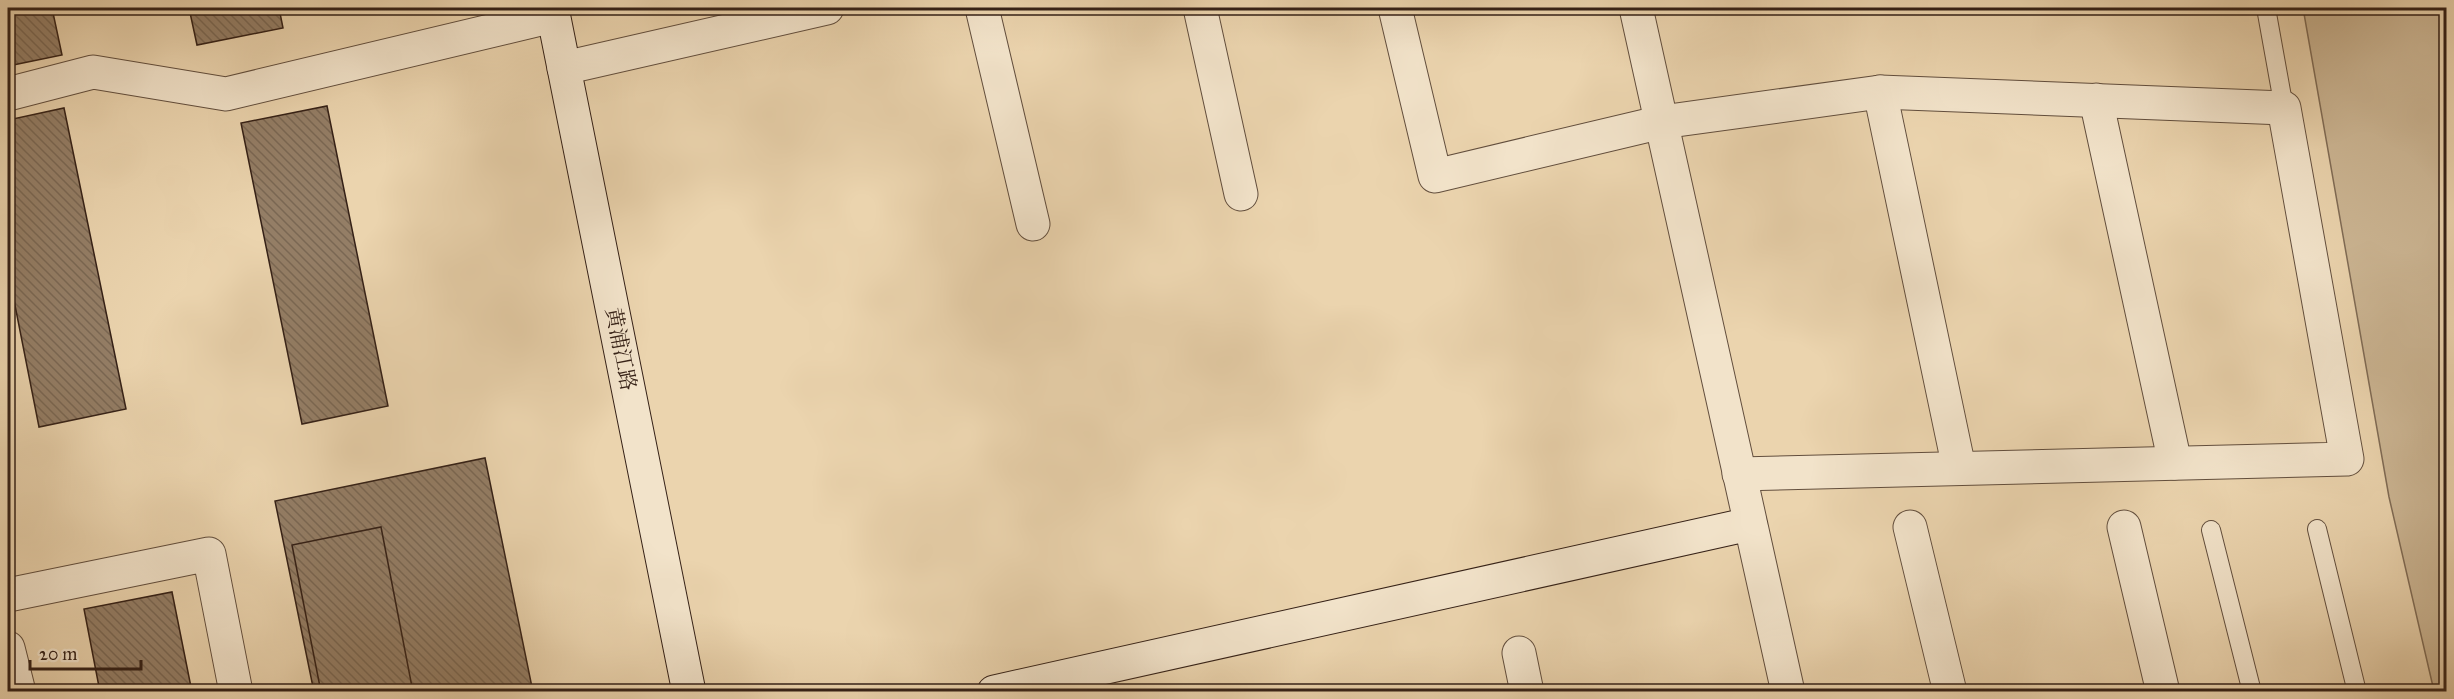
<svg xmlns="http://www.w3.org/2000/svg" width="2454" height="699" viewBox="0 0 2454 699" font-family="'IM FELL Great Primer','Noto Serif SC',serif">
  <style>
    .green { fill: #ccb694; stroke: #806c56; stroke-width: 1.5 }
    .building { fill: url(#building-back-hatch); stroke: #352117; stroke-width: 1.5 }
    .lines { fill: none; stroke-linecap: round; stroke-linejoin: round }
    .lane-casing { stroke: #624e3d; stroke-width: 20 }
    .street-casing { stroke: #624e3d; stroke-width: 35 }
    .secondary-casing { stroke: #352117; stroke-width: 35 }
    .lane { stroke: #f2e3ca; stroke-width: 18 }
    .street { stroke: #f2e3ca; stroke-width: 33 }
    .secondary { stroke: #f2e3ca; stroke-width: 33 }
    .labels { text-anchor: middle; stroke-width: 4.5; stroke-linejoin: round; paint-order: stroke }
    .street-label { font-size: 21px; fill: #352117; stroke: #f2e3ca }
  </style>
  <defs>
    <pattern id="building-back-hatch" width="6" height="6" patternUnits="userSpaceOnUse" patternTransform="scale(1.5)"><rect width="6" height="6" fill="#947e66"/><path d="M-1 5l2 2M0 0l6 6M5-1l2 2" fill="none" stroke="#7a6753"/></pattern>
  </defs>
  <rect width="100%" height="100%" fill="#ebd4ae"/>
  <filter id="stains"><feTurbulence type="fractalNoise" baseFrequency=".00333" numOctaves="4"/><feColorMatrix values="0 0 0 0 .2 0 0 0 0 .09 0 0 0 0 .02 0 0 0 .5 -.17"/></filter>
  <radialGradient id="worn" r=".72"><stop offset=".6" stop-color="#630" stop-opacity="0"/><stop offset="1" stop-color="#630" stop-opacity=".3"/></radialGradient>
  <path class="green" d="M2303,8h143v683h-12l-45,-194z"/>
  <g class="building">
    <path d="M8,8h44l10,47 -54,11z"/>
    <path d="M189,8h90l4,20 -86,17z"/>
    <path d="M327,106l61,300 -86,18 -61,-301z"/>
    <path d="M64,108l62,301 -87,18 -31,-157v-150z"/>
    <path d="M485,458l48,234h-219l-39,-191z"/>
    <path d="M381,527l32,165h-92l-29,-147z"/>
    <path d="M172,592l20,100h-92l-16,-83z"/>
  </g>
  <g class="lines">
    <g class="lane-casing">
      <g id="lane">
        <path d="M2266,8l18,100"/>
        <path d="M2317,529l40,163"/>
        <path d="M2211,530l41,162"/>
      </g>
    </g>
    <g class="street-casing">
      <g id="street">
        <path d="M982,8l51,216"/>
        <path d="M1200,8l41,186"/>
        <path d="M1395,8l40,168 227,-54 218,-30 404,16 63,351 -608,15"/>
        <path d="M1636,8l152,684"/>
        <path d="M564,68l263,-60"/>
        <path d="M1880,92l79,376"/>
        <path d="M8,94l85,-22 133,22 327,-78"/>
        <path d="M2096,100l79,363"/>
        <path d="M1910,527l40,165"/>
        <path d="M2124,527l39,165"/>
        <path d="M8,595l201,-41 27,138"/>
        <path d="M8,648l11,44"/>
        <path d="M1519,653l8,39"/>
      </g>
    </g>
    <g class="secondary-casing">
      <g id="secondary">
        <path d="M552,8l137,684"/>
        <path d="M994,692l756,-168"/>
      </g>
    </g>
    <use href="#lane" class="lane"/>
    <use href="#street" class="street"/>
    <use href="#secondary" class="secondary"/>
  </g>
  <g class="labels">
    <g class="street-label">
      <text transform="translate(621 349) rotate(79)" y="7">黄浦江路</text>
    </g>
  </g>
  <rect width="2454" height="699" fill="none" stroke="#ebd4ae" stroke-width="30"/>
  <rect x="9" y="9" width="2436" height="681" fill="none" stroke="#352117" stroke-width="3"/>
  <rect x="15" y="15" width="2424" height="669" fill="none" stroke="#352117" stroke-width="1.5"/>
  <path d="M30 660v9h111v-9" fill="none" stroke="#352117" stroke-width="3"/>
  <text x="39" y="660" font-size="18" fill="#352117" stroke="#f2e3ca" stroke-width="4.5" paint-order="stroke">20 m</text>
  <rect width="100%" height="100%" filter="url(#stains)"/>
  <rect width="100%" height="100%" fill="url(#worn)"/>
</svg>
